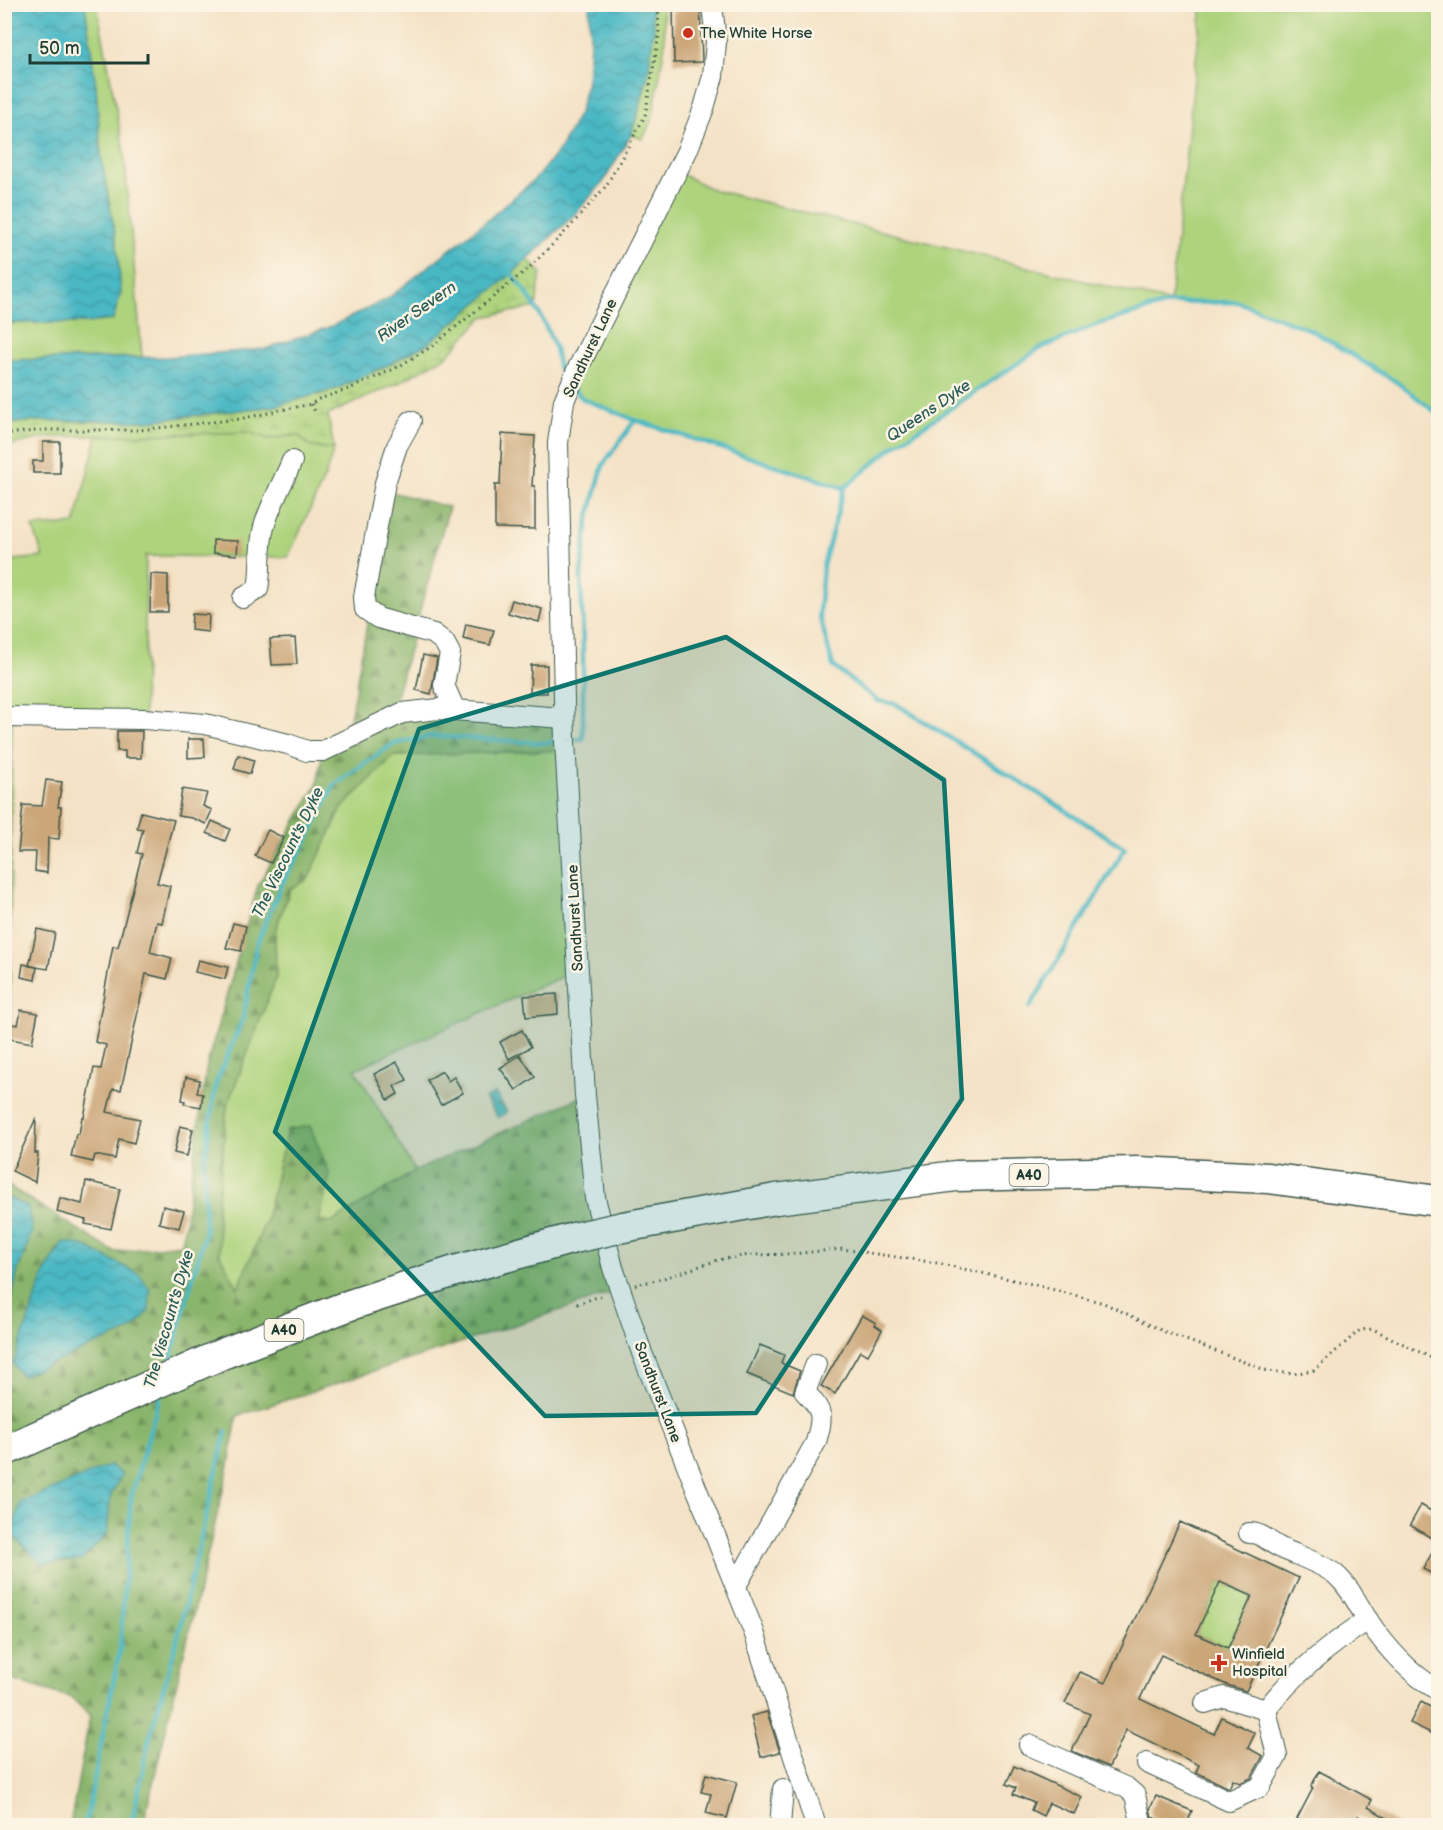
<svg xmlns="http://www.w3.org/2000/svg" width="1443" height="1830" viewBox="0 0 1443 1830" font-family="'Balsamiq Sans',sans-serif">
  <style>
    .grass { fill: #add37d; stroke: #668858; stroke-width: 1.5 }
    .forest { fill: url(#forest-firs); stroke: #547950; stroke-width: 1.5 }
    .wetland { fill: url(#wetland-marsh); stroke: #668858; stroke-width: 1.5 }
    .water { fill: url(#water-waves); stroke: #347a7c; stroke-width: 1.5 }
    .lines { fill: none; stroke-linecap: round; stroke-linejoin: round }
    .stream { stroke: #4ab8c4; stroke-width: 4.5 }
    .building { fill: #cba678; fill-rule: evenodd }
    .minor-casing { stroke: #3f564a; stroke-width: 22 }
    .highway-casing { stroke: #3f564a; stroke-width: 33 }
    .path { stroke: #3f564a; stroke-width: 3; stroke-dasharray: 1.5 4.5; stroke-linecap: butt }
    .minor { stroke: #fff; stroke-width: 20 }
    .highway { stroke: #fff; stroke-width: 30 }
    .highway-bridge-casing { stroke: #3f564a; stroke-width: 33; stroke-linecap: butt }
    .highway-bridge { stroke: #fff; stroke-width: 30 }
    .marked { fill: #0f766e; fill-opacity: 0.2; stroke: #0f766e; stroke-width: 4.5; stroke-linejoin: round }
    .poi-dot { fill: #c8321e; stroke: #fcf5e5; stroke-width: 2 }
    .labels { text-anchor: middle; stroke-width: 5; stroke-linejoin: round; paint-order: stroke }
    .shield { fill: #fcf5e5; stroke: #617469; stroke-width: 1.5 }
    .shield-label { font-size: 14px; font-weight: bold; fill: #1f3d34 }
    .poi-label { font-size: 15px; fill: #1f3d34; stroke: #fcf5e5; text-anchor: start }
    .street-label { font-size: 15px; fill: #1f3d34; stroke: #fcf5e5 }
    .water-label { font-size: 16px; font-style: italic; fill: #2a5c58; stroke: #fcf5e5 }
  </style>
  <defs>
    <pattern id="forest-firs" width="22" height="20" patternUnits="userSpaceOnUse" patternTransform="scale(1.5)"><rect width="22" height="20" fill="#8ab56c"/><path d="M5 1l3.5 6h-7zM16 11l3.5 6h-7z" fill="#70945a"/></pattern>
    <pattern id="wetland-marsh" width="20" height="14" patternUnits="userSpaceOnUse" patternTransform="scale(1.5)"><rect width="20" height="14" fill="#add37d"/><path d="M1 5h8M5 5V1M11 12h8M15 12V8" fill="none" stroke="#94b66d"/></pattern>
    <pattern id="water-waves" width="16" height="10" patternUnits="userSpaceOnUse" patternTransform="scale(1.5)"><rect width="16" height="10" fill="#4ab8c4"/><path d="M0 5q4-4 8 0t8 0" fill="none" stroke="#3d97a0"/></pattern>
  </defs>
  <rect width="100%" height="100%" fill="#fcf5e5"/>
  <filter id="ink" filterUnits="userSpaceOnUse"><feTurbulence type="fractalNoise" baseFrequency=".0167" numOctaves="2"/><feDisplacementMap in="SourceGraphic" scale="12" xChannelSelector="R" yChannelSelector="G"/><feConvolveMatrix kernelMatrix="1 2 1 2 8 2 1 2 1" color-interpolation-filters="sRGB"/></filter>
  <filter id="wash" filterUnits="userSpaceOnUse"><feTurbulence type="fractalNoise" baseFrequency=".008" numOctaves="4" result="noise"/><feDisplacementMap in="SourceGraphic" scale="24" xChannelSelector="R" yChannelSelector="G"/><feGaussianBlur stdDeviation="1.35" result="paint"/><feColorMatrix in="noise" values="0 0 0 0 0 0 0 0 0 0 0 0 0 0 0 0 0 1.4 0 .05"/><feComposite in="paint" operator="in"/></filter>
  <g filter="url(#wash)">
    <rect width="100%" height="100%" fill="#f4e2c6"/>
    <g class="grass">
      <path d="M85,5h12l27,147 18,205 -137,3 -1,-37h81l32,-78 -16,-89 -5,-70z"/>
      <path d="M651,5h12l2,38 -12,73 -10,23 -12,-4c14,-43 26,-85 20,-130z"/>
      <path d="M1202,5h236v409l-40,-31 -85,-52 -75,-29 -68,1 -72,21 -59,25 -145,97 -50,42 -209,-68 -52,-21 -12,-13 106,-214 37,18 456,112z"/>
      <path d="M249,432l19,7 30,-4 13,12 23,2 -10,30 -36,78 -142,-1 -2,163 -132,-2 -2,226 -6,-3v-379l39,-4 -10,-30 42,-3 22,-88z"/>
      <path d="M566,750l11,220 -222,99 60,102 -84,52 -12,-2 -31,-92 -22,91 -28,68 -18,-33 -3,-45 10,-104 49,-128 -1,-47 15,-41 18,-11 34,-71 51,-52z"/>
      <path d="M1220,1582l32,14 -24,52 -32,-14z"/>
    </g>
    <g class="forest">
      <path d="M391,492l58,15 -59,211h174l2,32 -173,6 -51,52 -34,71 -19,11 -14,41 1,47 -49,128 -10,104 3,45 18,33 28,-68 21,-90 23,-4 20,49 -11,46 12,2 84,-52 170,-76 37,195 -385,126 -8,49 -86,360h-73l20,-109 -18,-18 -67,-20 -1,-495 110,69 68,-8 25,-180 51,-179 59,-100 6,-34 23,-11z"/>
      <path d="M5,940l5,3v94l-5,31z"/>
    </g>
    <path class="wetland" d="M527,259l14,13 -5,35 -53,10 -36,39 -45,25 -74,34 6,34 -23,-2 -13,-12 -30,4 -19,-7 -199,5 -45,9v-22l29,-3h113l128,-15 61,-17 54,-25 39,-21z"/>
    <g class="water">
      <path d="M5,4l80,1 11,81 5,70 16,89 4,47 -8,28 -28,3h-80z"/>
      <path d="M589,5h62l3,25 -6,43 -8,34 -9,28 -27,46 -29,33 -63,60 -83,69 -39,21 -54,25 -61,17 -128,15h-113l-29,3v-64l162,-3 98,-8 67,-23 55,-27 103,-81 46,-40 23,-28 20,-37 8,-32 3,-39z"/>
      <path d="M495,1093l12,19 -9,6 -13,-19z"/>
      <path d="M5,1196l23,11 4,25 -14,38 -13,59z"/>
      <path d="M63,1242l19,3 57,29 11,16 -1,21 -16,18 -111,47 -9,-12 32,-92z"/>
      <path d="M110,1465l12,10 -11,19 -4,40 -25,26 -40,4 -30,-29 8,-32z"/>
    </g>
    <g class="lines">
      <g class="stream">
        <path d="M509,272c19,19 34,46 44,71 7,16 0,23 14,38"/>
        <path d="M574,390l9,9 52,21 209,68 50,-42 145,-97 59,-25 72,-21 68,-1 75,29 85,52 40,31"/>
        <path d="M844,488l-21,78 -4,48 14,52 45,35 18,3 229,144 -95,159"/>
        <path d="M571,740l12,-1v-89l-2,-76 7,-54 15,-55 32,-45"/>
        <path d="M169,1364l36,-131 -1,-70 12,-80 27,-65 14,-75 24,-58 25,-43 28,-57 59,-41 39,-8 110,7 18,-2"/>
        <path d="M85,1826l35,-178 11,-151 30,-105"/>
        <path d="M131,1826l18,-86 27,-96 50,-213"/>
      </g>
    </g>
    <g id="blocks">
      <g class="building">
        <path d="M673,4h27l2,58 -28,1z"/>
        <path d="M502,434l33,2 -3,50h3v43l-40,-1v-43h5z"/>
        <path d="M43,442h17v31h-27v-12h10z"/>
        <path d="M213,540l25,1 -1,14 -24,-2z"/>
        <path d="M151,574l17,1v37h-18z"/>
        <path d="M512,600l30,9 -3,13 -31,-9z"/>
        <path d="M192,614l17,1 -1,17 -17,-2z"/>
        <path d="M466,624l28,6 -4,15 -27,-6z"/>
        <path d="M295,638l2,26 -25,1 -2,-26z"/>
        <path d="M423,655l14,3 -6,36 -15,-4z"/>
        <path d="M531,665h16v28h-17z"/>
        <path d="M117,731h25l-1,27h-16v-7h-8z"/>
        <path d="M188,739h16l1,18 -17,1z"/>
        <path d="M238,755l16,5 -4,14 -16,-5z"/>
        <path d="M46,780l16,2 -4,25h3l-2,32 -11,-1 -1,35 -12,-2 1,-19h-18l5,-47 19,1z"/>
        <path d="M182,789l25,4 -4,13 9,4 -6,14 -14,-6 -14,-2z"/>
        <path d="M141,812l33,8 -17,63 13,3 -8,37 -5,-1 -7,30 22,6 -5,21 -21,-5 -25,116 -8,-1 -6,23 33,7 -6,24 -15,-4 -4,20 -20,-4 -2,7 -22,-5 5,-23h3l3,-17h2l10,-49 7,1 5,-24 -11,-3 18,-96 5,1 24,-93 -5,-1 6,-24 -6,-1z"/>
        <path d="M212,821l18,8 -5,12 -18,-8z"/>
        <path d="M268,830l16,8 -13,25 -16,-7z"/>
        <path d="M233,923l13,3 -5,25 -15,-3z"/>
        <path d="M37,929l18,4 -7,36 -19,-3z"/>
        <path d="M198,960l30,7 -3,12 -30,-7z"/>
        <path d="M23,964l14,3 -2,13 -14,-3z"/>
        <path d="M557,994l1,20 -32,3 -2,-21z"/>
        <path d="M21,1010l17,3 -6,30 -22,-4 2,-15 6,1z"/>
        <path d="M522,1030l9,17 -22,12 -9,-17z"/>
        <path d="M520,1055l15,22 -19,13 -16,-22z"/>
        <path d="M397,1062l10,18 -13,6 4,8 -10,6 -14,-26z"/>
        <path d="M442,1071l6,10 6,-4 9,16 -22,12 -14,-25z"/>
        <path d="M186,1077l14,3 -3,13 6,1 -2,13 -17,-3 1,-3 -3,-1z"/>
        <path d="M36,1118l-1,35h3l-3,29 -23,-11z"/>
        <path d="M180,1126l13,3 -6,27 -13,-3z"/>
        <path d="M86,1181l34,8 -9,40 -26,-5 1,-4 -29,-8 3,-14 22,6z"/>
        <path d="M163,1206l21,5 -5,17 -20,-5z"/>
        <path d="M862,1315l14,8 -1,2 7,5 -14,25 -8,-4 -25,43 -14,-8z"/>
        <path d="M760,1345l24,10 -3,8 19,8 -7,22 -46,-19z"/>
        <path d="M1421,1505l17,10v62l-15,-8 15,-27 -28,-17z"/>
        <path d="M1180,1522l119,56 -53,113 -19,-6 -66,-30 -21,44 74,35 8,-17 33,16 -7,15 15,8 -12,22 -11,5 -7,-3 -4,8 -33,-16 3,-7 -73,-35 -17,37 -37,-16 18,-37 -25,-11 15,-31 25,11zM1220,1582l32,14 -24,52 -32,-14z"/>
        <path d="M1421,1702l17,9v12l-5,11 -23,-11z"/>
        <path d="M767,1712l13,40 -19,5 -10,-41z"/>
        <path d="M1014,1766l68,31 -8,17 -25,-11 -6,13 -12,-6 3,-7 -21,-9 3,-6 -10,-4z"/>
        <path d="M1319,1771l53,29 -4,7 33,19h-26l-17,-10 -5,10h-43l-13,-7 16,-31 -2,-1z"/>
        <path d="M706,1774l31,8 -10,36 -21,-5 5,-19 -10,-2z"/>
        <path d="M1156,1796l36,15 -6,15h-14l-20,-9 -2,-8z"/>
      </g>
    </g>
  </g>
  <g filter="url(#ink)">
    <use href="#blocks" fill-opacity="0" stroke="#3f564a" stroke-width="1.5"/>
    <g class="lines">
      <g class="minor-casing">
        <g id="minor">
          <path d="M712,4l4,38 -3,34 -9,32 -17,43 -110,219 -13,31 -6,42 7,298 20,354 10,103 18,70 29,85 112,279 62,194"/>
          <path d="M411,421l-14,25 -12,37 -21,114 1,12 13,9 56,16 10,8 6,11 -6,32 11,25"/>
          <path d="M243,598l15,-9c4,-20 0,-41 6,-62 6,-22 19,-44 28,-66"/>
          <path d="M4,717l140,2 61,5 83,20 19,7h16l79,-38 37,-4 125,9"/>
          <path d="M1249,1533c14,0 19,9 32,15 17,8 38,14 54,26 14,12 22,29 32,45 18,27 43,55 71,71"/>
          <path d="M736,1586l80,-144c7,-25 8,-31 -11,-50l11,-28"/>
          <path d="M1205,1703l19,-6 42,13"/>
          <path d="M1029,1745l98,43 8,7 7,31"/>
          <path d="M1147,1763l82,38 31,-14 17,-31 -11,-46c28,-37 63,-65 102,-90"/>
          <path d="M780,1826l3,-37"/>
        </g>
      </g>
      <g class="highway-casing">
        <g id="highway">
          <path d="M623,1227l153,-28 180,-23 182,-4 130,6 170,23"/>
          <path d="M4,1451l218,-97 128,-49 105,-34 119,-33"/>
        </g>
      </g>
      <g class="path">
        <path d="M311,404l5,9"/>
        <path d="M4,434l43,-4h92l100,-11 72,-15 8,-5 30,-10 47,-21 35,-21 98,-79 39,-39 38,-43 39,-70 14,-81 -1,-31"/>
        <path d="M635,1285l26,-6 57,-19 31,-5 43,-1 50,-5 95,14 99,22 68,18 61,29 103,39 25,3 21,-4 46,-40 13,-1 65,32"/>
        <path d="M577,1304l26,-9"/>
      </g>
      <use href="#minor" class="minor"/>
      <use href="#highway" class="highway"/>
      <g class="highway-bridge-casing">
        <path id="highway-bridge" d="M574,1238l49,-11"/>
      </g>
      <use href="#highway-bridge" class="highway-bridge"/>
    </g>
  </g>
  <path class="marked" d="M726,637l218,143 18,319 -206,314 -211,3 -270,-284 144,-403z"/>
  <g class="poi-dot">
    <circle cx="688" cy="33" r="6"/>
    <path d="M1216 1654h6v6h6v6h-6v6h-6v-6h-6v-6h6z"/>
  </g>
  <g class="labels">
    <g class="shield">
      <rect x="1009.5" y="1164" width="39" height="22" rx="4.5"/>
      <rect x="264.5" y="1319" width="39" height="22" rx="4.5"/>
    </g>
    <g class="shield-label">
      <text x="1029" y="1180">A40</text>
      <text x="284" y="1335">A40</text>
    </g>
    <g class="poi-label">
      <text x="700" y="38">The White Horse</text>
      <text x="1232" y="1659">Winfield<tspan x="1232" dy="17">Hospital</tspan></text>
    </g>
    <g class="street-label">
      <text transform="translate(590 348) rotate(-65)" y="5">Sandhurst Lane</text>
      <text transform="translate(575 918) rotate(-93)" y="5">Sandhurst Lane</text>
      <text transform="translate(658 1392) rotate(69)" y="5">Sandhurst Lane</text>
    </g>
    <g class="water-label">
      <text transform="translate(416 311) rotate(-35)" y="6">River Severn</text>
      <text transform="translate(928 410) rotate(-34)" y="6">Queens Dyke</text>
      <text transform="translate(287 852) rotate(-64)" y="6">The Viscount's Dyke</text>
      <text transform="translate(168 1319) rotate(-74)" y="6">The Viscount's Dyke</text>
    </g>
  </g>
  <rect width="1443" height="1830" fill="none" stroke="#fcf5e5" stroke-width="24"/>
  <path d="M30 54v9h118v-9" fill="none" stroke="#1f3d34" stroke-width="3"/>
  <text x="39" y="54" font-size="18" fill="#1f3d34" stroke="#fcf5e5" stroke-width="4.5" paint-order="stroke">50 m</text>
</svg>
